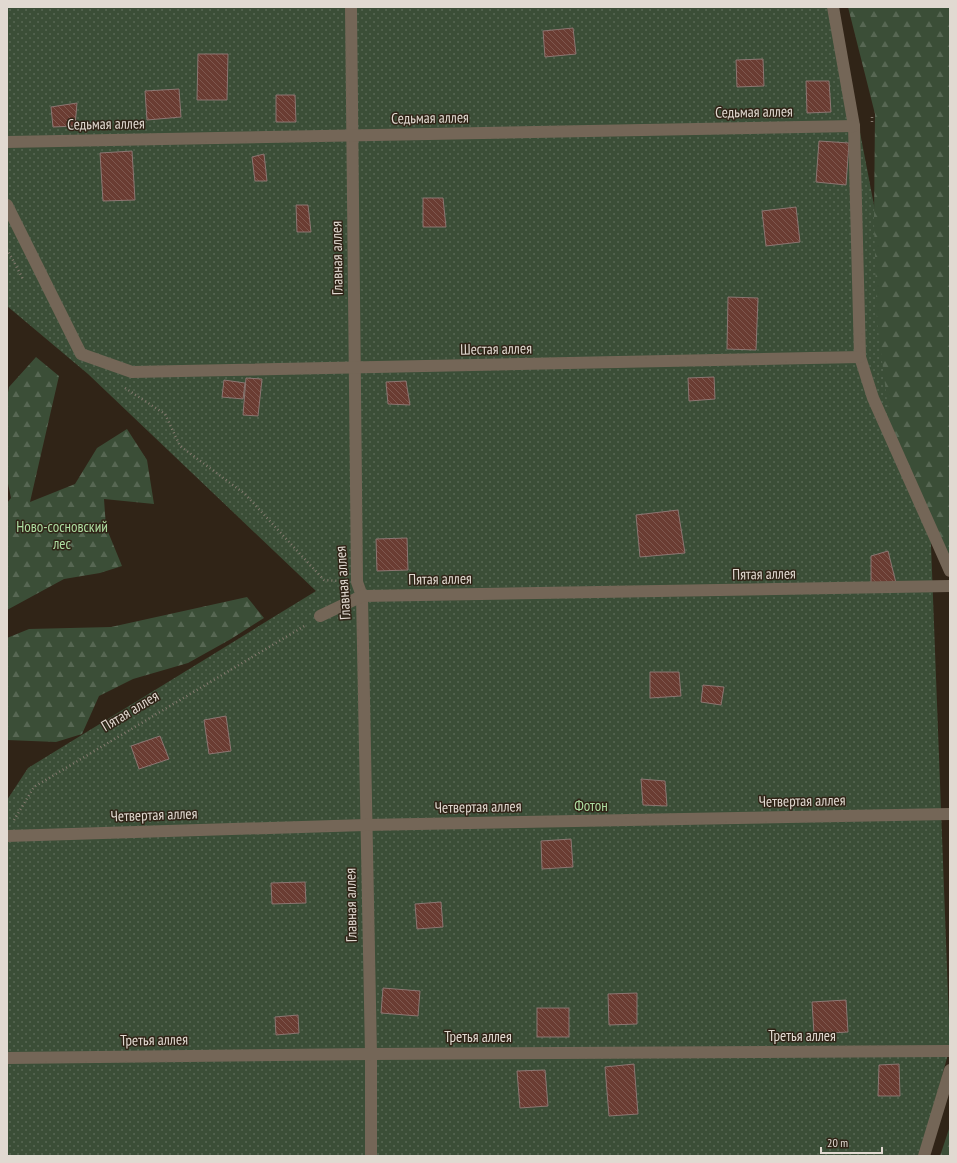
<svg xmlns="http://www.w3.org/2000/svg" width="957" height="1163" viewBox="0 0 957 1163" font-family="'PT Sans Narrow',sans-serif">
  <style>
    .grass { fill: url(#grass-dots) }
    .forest { fill: url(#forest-firs) }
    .building { fill: url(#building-back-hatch); stroke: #8c7672 }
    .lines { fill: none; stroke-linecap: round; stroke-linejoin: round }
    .path { stroke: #847a6f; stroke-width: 2.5; stroke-dasharray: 1 3; stroke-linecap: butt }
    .minor { stroke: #746657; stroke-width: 12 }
    .labels { text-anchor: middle; stroke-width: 3; stroke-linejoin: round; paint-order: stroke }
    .street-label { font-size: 15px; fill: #e1d9d1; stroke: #302417 }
    .park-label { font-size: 15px; fill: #addea1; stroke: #302417 }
  </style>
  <defs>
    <pattern id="grass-dots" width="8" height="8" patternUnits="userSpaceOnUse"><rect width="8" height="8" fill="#3b4e37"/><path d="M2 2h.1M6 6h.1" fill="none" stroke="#576753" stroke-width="1.8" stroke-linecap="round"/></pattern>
    <pattern id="forest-firs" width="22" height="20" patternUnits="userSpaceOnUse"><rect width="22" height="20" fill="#3b4e37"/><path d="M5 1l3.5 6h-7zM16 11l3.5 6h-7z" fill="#576753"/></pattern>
    <pattern id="building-back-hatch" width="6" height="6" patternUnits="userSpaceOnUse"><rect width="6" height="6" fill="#6a3c32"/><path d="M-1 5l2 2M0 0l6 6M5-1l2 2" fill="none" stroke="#7f584f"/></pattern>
  </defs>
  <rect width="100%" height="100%" fill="#302417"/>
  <path class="grass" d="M7,7h829l93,485 21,555 -30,109h-913v-356l21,-32 288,-177 -228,-217 -81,-68z"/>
  <g class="forest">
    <path d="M848,7h102v553l-59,-128 -14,-111 -3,-100 1,-107z"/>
    <path d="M36,357l23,19 -29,126 45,-18 22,-36 30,-19 20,31 7,44 -50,-5 2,28 16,39 -22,7 -36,6 -57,31v-107l4,-5 -4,-19v-81l2,-11z"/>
    <path d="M247,597l17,21 -33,21 -43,24 -55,16 -34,17 -17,38 -26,8 -49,-2v-102l22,-9 82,-2z"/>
    <path d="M950,1126v30h-10z"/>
  </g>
  <g class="building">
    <path d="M573,28l3,26 -31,3 -2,-26z"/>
    <path d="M198,54h30l-1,46h-30z"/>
    <path d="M763,59l1,27 -27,1 -1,-27z"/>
    <path d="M806,81h23l2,31 -24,1z"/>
    <path d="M179,89l2,28 -34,3 -2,-29z"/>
    <path d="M276,95h19l1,27h-20z"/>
    <path d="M77,103l-2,23 -22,1 -2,-20z"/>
    <path d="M819,141l30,2 -3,42 -30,-3z"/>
    <path d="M132,151l3,49 -32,1 -3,-48z"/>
    <path d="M264,154l3,27h-12l-3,-24z"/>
    <path d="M423,198h20l3,29h-23z"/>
    <path d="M296,205h12l3,27h-14z"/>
    <path d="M796,207l4,35 -34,4 -4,-35z"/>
    <path d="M728,297l30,1 -2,52 -29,-1z"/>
    <path d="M714,377l1,22 -26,2 -1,-23z"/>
    <path d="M246,378l16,1 -4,37 -15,-1z"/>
    <path d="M224,380l21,3 -2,16 -21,-2z"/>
    <path d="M406,381l4,24 -22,-1 -2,-22z"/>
    <path d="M678,510l7,43 -45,4 -4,-42z"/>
    <path d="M407,538l1,32 -31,1 -1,-32z"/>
    <path d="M888,551l8,32h-25v-27z"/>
    <path d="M650,672h29l2,24 -31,2z"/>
    <path d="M703,685l21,2 -3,18 -20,-3z"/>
    <path d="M226,716l5,35 -22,3 -5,-34z"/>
    <path d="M160,736l9,23 -30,10 -8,-23z"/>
    <path d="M641,779l24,2 2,25 -24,-1z"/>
    <path d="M571,839l2,28 -31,2 -1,-28z"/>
    <path d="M305,882l1,21 -34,1 -1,-21z"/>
    <path d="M441,902l2,25 -26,2 -2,-25z"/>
    <path d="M383,988l37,3 -2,25 -37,-3z"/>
    <path d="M637,993v31l-28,1 -1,-31z"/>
    <path d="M846,1000l2,32 -34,2 -2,-32z"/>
    <rect x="537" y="1008" width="32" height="29"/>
    <path d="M298,1015l1,18 -23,2 -1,-18z"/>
    <path d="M634,1064l4,50 -29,2 -4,-49z"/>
    <path d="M899,1064l1,32h-22l1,-31z"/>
    <path d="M545,1070l3,36 -28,2 -3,-37z"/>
  </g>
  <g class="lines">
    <g class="path">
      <path d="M872,122v-8"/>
      <path d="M7,249l16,30"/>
      <path d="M125,388l40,26 15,32 65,48 79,86 17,1"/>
      <path d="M14,820l20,-33 272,-162"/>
    </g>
    <g class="minor">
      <path d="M351,7l6,575 5,14 9,458v102"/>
      <path d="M833,7l21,119 6,231 13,41 77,173"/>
      <path d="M7,142l847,-16"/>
      <path d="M7,205l74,149 51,18 728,-15"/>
      <path d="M320,616l42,-20 588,-10"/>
      <path d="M7,836l358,-11 585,-11"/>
      <path d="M7,1058l364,-4 579,-3"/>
      <path d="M924,1156l26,-86"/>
    </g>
  </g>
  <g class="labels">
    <g class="street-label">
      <text transform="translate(754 112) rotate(-1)" y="5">Седьмая аллея</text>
      <text transform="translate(430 118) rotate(-1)" y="5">Седьмая аллея</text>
      <text transform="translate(106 124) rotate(-1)" y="5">Седьмая аллея</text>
      <text transform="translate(337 258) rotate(-91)" y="5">Главная аллея</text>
      <text transform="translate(496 349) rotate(-1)" y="5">Шестая аллея</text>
      <text transform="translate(764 574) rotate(-1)" y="5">Пятая аллея</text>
      <text transform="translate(440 579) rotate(-1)" y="5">Пятая аллея</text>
      <text transform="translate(343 583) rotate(-94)" y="5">Главная аллея</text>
      <text transform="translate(130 711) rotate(-31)" y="5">Пятая аллея</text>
      <text transform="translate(802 801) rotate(-1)" y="5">Четвертая аллея</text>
      <text transform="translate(478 807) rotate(-1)" y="5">Четвертая аллея</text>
      <text transform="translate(154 815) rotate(-2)" y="5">Четвертая аллея</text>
      <text transform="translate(351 905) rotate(-91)" y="5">Главная аллея</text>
      <text x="802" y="1041">Третья аллея</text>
      <text x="478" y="1042">Третья аллея</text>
      <text transform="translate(154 1040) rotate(-1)" y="5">Третья аллея</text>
    </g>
    <g class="park-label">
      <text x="62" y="532">Ново-сосновский<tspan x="62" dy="17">лес</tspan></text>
      <text x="591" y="811">Фотон</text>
    </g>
  </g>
  <rect width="957" height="1163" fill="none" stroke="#e1d9d1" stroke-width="16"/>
  <path d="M821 1147v6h61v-6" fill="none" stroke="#e1d9d1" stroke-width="2"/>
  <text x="827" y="1147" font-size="12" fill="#e1d9d1" stroke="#302417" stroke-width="3" paint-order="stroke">20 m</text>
</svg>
